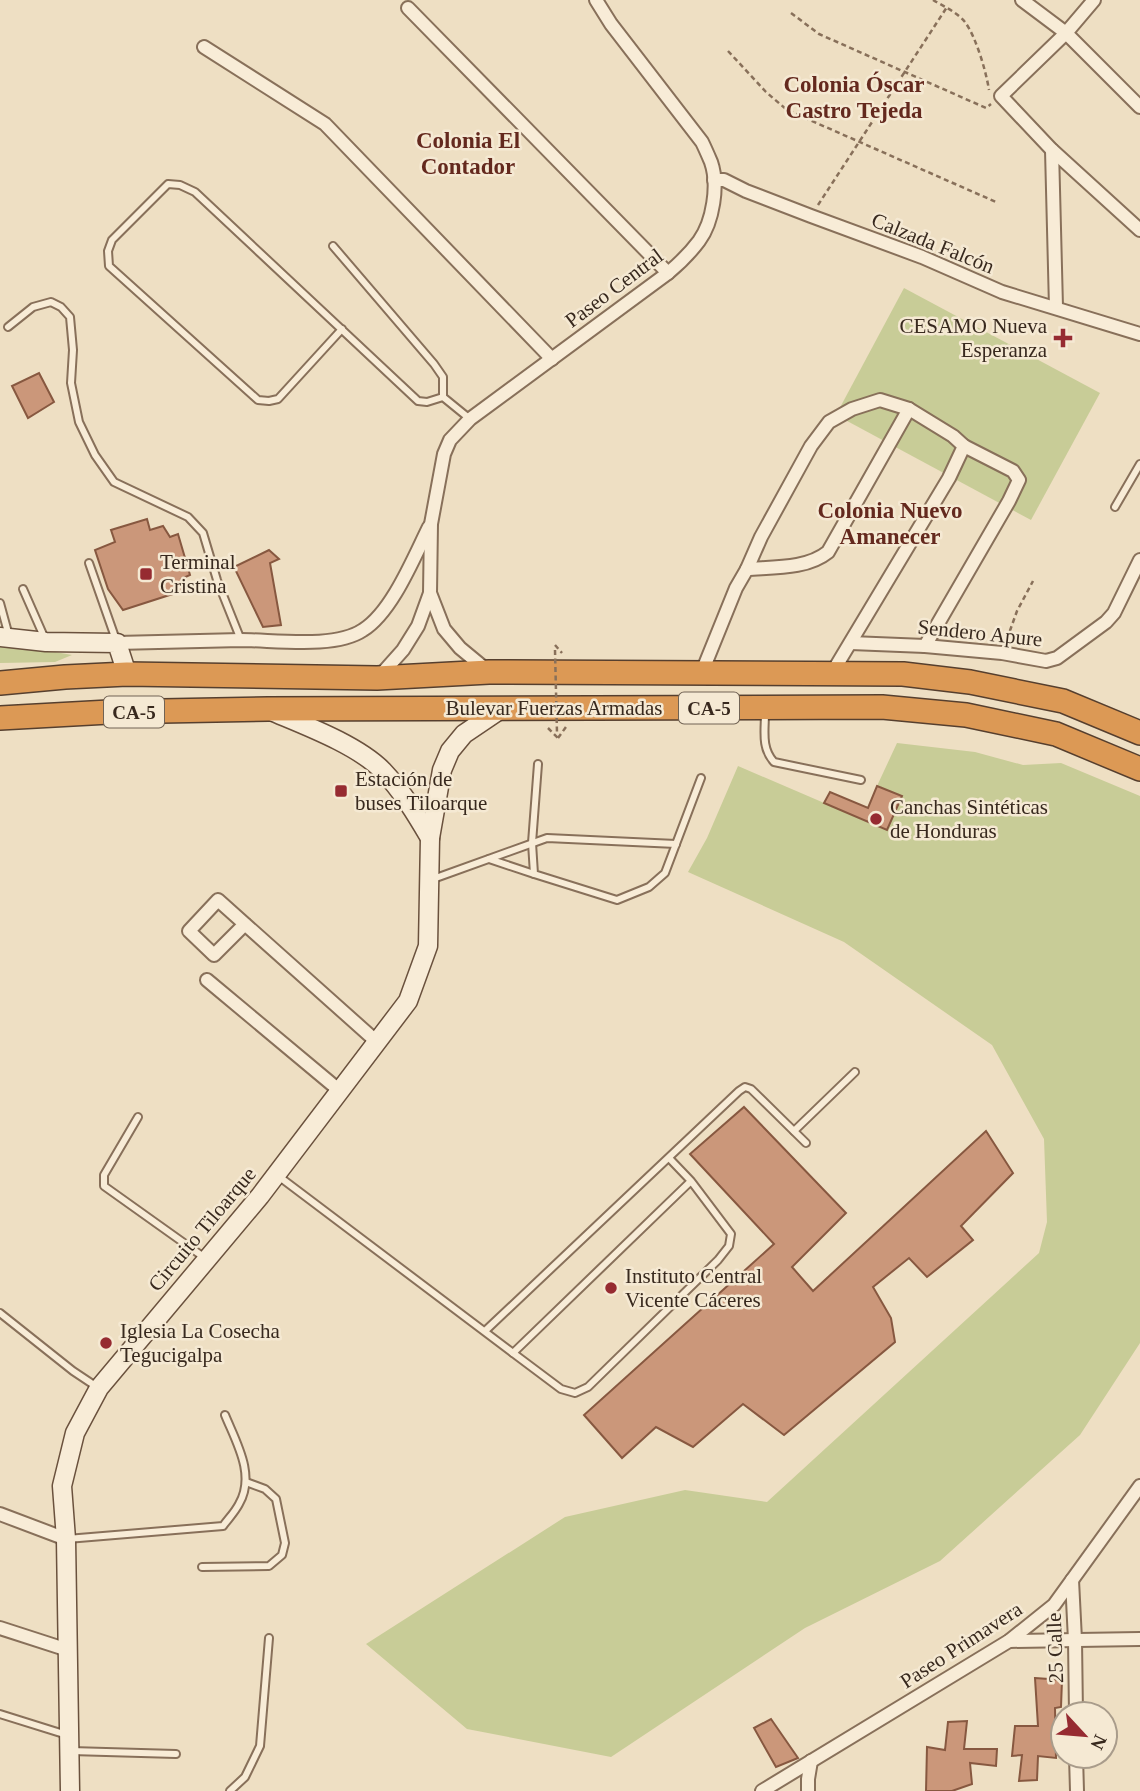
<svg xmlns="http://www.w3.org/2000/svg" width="1140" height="1791" viewBox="0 0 1140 1791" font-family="Georgia,serif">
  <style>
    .green { fill: #c8cc97 }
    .building { fill: #cb977a; stroke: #875840; stroke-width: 2 }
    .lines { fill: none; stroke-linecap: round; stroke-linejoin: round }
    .lane-casing { stroke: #88705a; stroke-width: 10 }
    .street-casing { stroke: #88705a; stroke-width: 16 }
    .secondary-casing { stroke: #6a513d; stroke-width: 21 }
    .highway-casing { stroke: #563f2e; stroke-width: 26 }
    .path { stroke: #88705a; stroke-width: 2.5; stroke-dasharray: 5 3.5; stroke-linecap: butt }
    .lane { stroke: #f8ecd7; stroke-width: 6 }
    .street { stroke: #f8ecd7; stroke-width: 12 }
    .secondary { stroke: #f8ecd7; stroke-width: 18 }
    .highway { stroke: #dc9955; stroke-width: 23 }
    .path-bridge { stroke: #88705a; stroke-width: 2.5; stroke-dasharray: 5 3.5; stroke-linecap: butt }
    .poi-dot { fill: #962b31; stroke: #f5e9d3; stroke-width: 2.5 }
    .labels { text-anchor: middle; stroke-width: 5; stroke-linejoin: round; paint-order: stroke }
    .shield { fill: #f5e9d3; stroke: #716354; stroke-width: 2 }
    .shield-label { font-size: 19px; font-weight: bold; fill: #38291e }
    .street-label { font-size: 21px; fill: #38291e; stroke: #f5e9d3 }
    .poi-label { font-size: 21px; fill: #38291e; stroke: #f5e9d3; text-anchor: start }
    .neighbourhood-label { font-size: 23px; font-weight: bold; fill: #64291e; stroke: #f5e9d3 }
  </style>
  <rect width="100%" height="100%" fill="#eedfc3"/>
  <g class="green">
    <path d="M904,288l196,105 -69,127 -195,-105z"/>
    <path d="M0,644l22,2 50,9 -17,7 -55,1z"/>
    <path d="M897,743l78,9 48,13 38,-2 79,33v547l-60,92 -140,126 -135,67 -194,129 -144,-28 -101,-85 199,-127 120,-27 82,12 272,-249 8,-31 -3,-83 -52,-94 -148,-103 -156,-70 19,-34 31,-72 149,64 14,-34 -24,-10z"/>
  </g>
  <g class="building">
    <path d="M39,373l15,29 -26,16 -16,-32z"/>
    <path d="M147,519l3,11 13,-4 7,11 8,-3 12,41 -9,4 4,11 -62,20 -15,-21 -13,-39 20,-8 -4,-12z"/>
    <path d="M269,550l10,9 -9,4 11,62 -18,2 -29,-60z"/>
    <path d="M877,786l25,10 -15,34 -63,-27 6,-11 38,16z"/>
    <path d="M744,1107l102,106 -54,54 21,24 173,-160 27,42 -52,53 12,14 -46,37 -18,-19 -36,29 18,31 4,24 -111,93 -41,-31 -50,43 -37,-20 -34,31 -38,-43 190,-171 -84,-90z"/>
    <path d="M1035,1678l27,2 -1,27 -6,1 1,50 -18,-2 -1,24 -18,1 3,-26 -10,1 3,-30h23z"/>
    <path d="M771,1719l27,39 -22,9 -22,-39z"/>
    <path d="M967,1721l-3,28h33l-1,17 -26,-3 2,21 -20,7h-26l1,-44 18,3 3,-28z"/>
  </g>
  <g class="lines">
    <g class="lane-casing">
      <g id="lane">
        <path d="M333,246l101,118 9,13v20l27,22"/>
        <path d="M8,327l25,-20 18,-5 10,5 9,10 3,33 -2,33 8,39 16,33 19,27 74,35 15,16 14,47 24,60"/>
        <path d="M342,329l-64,70 -9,2 -11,-1 -149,-134 -1,-15 4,-11 56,-56 12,1 15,7 223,209 9,1 16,-5"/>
        <path d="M1115,507l25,-43"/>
        <path d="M89,563l27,77"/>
        <path d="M23,589l22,50"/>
        <path d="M0,603l9,33"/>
        <path d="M765,713c0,17 -4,35 9,49l87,18"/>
        <path d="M538,764l-6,79 2,31 83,26 32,-13 16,-14 36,-95"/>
        <path d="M489,859l45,15"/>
        <path d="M433,879l114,-41 129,6"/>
        <path d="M138,1117l-34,58v11l101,72"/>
        <path d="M794,1131l61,-59"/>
        <path d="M669,1158l22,23 40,53 -2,12 -11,14 -130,127 -13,6 -14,-4 -48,-36 178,-172"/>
        <path d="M277,1175l236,178"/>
        <path d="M0,1313l73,58 24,16"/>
        <path d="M485,1331l254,-240 6,-4 6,2 55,54"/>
        <path d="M67,1539l156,-13c5,-7 12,-14 16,-22 17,-29 -3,-62 -14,-89"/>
        <path d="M202,1567l67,-1 13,-11 3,-12 -9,-44 -11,-10 -19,-7"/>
        <path d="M0,1714l67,21"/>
        <path d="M71,1751l105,3"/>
        <path d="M230,1791l15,-14 15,-31 9,-108"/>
      </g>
    </g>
    <g class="street-casing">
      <g id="street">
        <path d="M1022,0l44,33 74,74"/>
        <path d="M1094,0l-28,33 -65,63 51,54 88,80"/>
        <path d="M408,8l260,265"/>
        <path d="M204,47l121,77 227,235"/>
        <path d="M1052,150l4,157"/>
        <path d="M714,180h10l22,11 65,25 111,41 80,35 138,42"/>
        <path d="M747,569l14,-32 50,-91 18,-24 23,-13 28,-9 29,9 44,27 11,10 -15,32 -117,195"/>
        <path d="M430,593l14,36 16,19 29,24"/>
        <path d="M117,643c41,-1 83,-2 124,-3 34,0 94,9 122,-10 29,-18 51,-73 66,-103"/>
        <path d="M851,643l74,3 77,7 44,8 11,-3 49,-36 8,-9 26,-53"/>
        <path d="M925,646l84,-145 10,-21 -6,-9 -49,-25"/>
        <path d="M702,672l34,-84 11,-19c27,-2 60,0 81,-17l81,-143"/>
        <path d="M378,678l25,-28 15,-24 12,-33 1,-69 13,-70 6,-14 20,-21 198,-146c12,-10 22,-20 31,-32 14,-19 20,-56 12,-79 -3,-7 -6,-14 -9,-20l-91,-118 -15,-24"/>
        <path d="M245,924l-31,31 -25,-24 29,-31 159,142"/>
        <path d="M207,980l133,111"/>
        <path d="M0,1514l66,25"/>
        <path d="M1072,1580l3,60 1,74"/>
        <path d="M0,1628l68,22"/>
        <path d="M1009,1641l131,-2"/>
        <path d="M1076,1756l1,35"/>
        <path d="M762,1791l247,-150 45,-36 86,-119"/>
        <path d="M808,1791v-12l3,-18"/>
      </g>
    </g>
    <g class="secondary-casing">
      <g id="secondary">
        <path d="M0,637l46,5 71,1 10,31"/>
        <path d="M271,711c33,14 87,34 112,60 19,20 33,43 47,67"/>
        <path d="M70,1791l-4,-252 -4,-53 13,-53 24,-45 161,-192 148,-195 20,-55 2,-108 12,-68 8,-19 14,-17 37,-25"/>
      </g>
    </g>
    <g class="highway-casing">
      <g id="highway">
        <path d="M0,683l65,-6 62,-3 250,4 112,-6 414,2 67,8 93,19 77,32"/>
        <path d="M0,718l109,-6 159,-3 614,-2 84,8 90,19 84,35"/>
      </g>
    </g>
    <g class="path">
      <path d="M933,0c10,6 24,12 32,22 11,15 21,49 24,68"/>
      <path d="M791,13l28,21 167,74 5,-4"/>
      <path d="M728,51l38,41 21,18 209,92"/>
      <path d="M818,205l129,-198"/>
      <path d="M1007,639l10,-28 16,-30"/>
      <path d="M555,645l7,8"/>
      <path d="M548,728l10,10"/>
      <path d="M558,738l8,-11"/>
    </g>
    <use href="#lane" class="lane"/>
    <use href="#street" class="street"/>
    <use href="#secondary" class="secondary"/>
    <use href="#highway" class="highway"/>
    <path class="path-bridge" d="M555,650l2,83"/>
  </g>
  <g class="poi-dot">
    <path d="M1059.5 327.5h7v7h7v7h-7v7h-7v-7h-7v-7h7z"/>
    <rect x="139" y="567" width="14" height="14" rx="3.5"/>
    <rect x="334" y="784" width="14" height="14" rx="3.5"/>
    <circle cx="876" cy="819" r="7"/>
    <circle cx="611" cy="1288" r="7"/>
    <circle cx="106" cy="1343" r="7"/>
  </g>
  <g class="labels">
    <g class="shield">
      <rect x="679" y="692.5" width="60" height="31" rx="5"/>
      <rect x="104" y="696.5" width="60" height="31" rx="5"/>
    </g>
    <g class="shield-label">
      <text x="709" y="715">CA-5</text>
      <text x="134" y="719">CA-5</text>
    </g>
    <g class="street-label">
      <text transform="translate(933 243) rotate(22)" y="7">Calzada Falcón</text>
      <text transform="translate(614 288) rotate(-37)" y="7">Paseo Central</text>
      <text transform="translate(980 633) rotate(6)" y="7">Sendero Apure</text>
      <text x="554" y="715">Bulevar Fuerzas Armadas</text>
      <text transform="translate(202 1229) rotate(-50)" y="7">Circuito Tiloarque</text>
      <text transform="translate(961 1645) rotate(-33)" y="7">Paseo Primavera</text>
      <text transform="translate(1055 1648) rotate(-92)" y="7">25 Calle</text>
    </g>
    <g class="poi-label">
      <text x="1047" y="333" text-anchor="end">CESAMO Nueva<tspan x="1047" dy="24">Esperanza</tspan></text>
      <text x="160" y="569">Terminal<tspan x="160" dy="24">Cristina</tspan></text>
      <text x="355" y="786">Estación de<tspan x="355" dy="24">buses Tiloarque</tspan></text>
      <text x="890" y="814">Canchas Sintéticas<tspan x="890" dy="24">de Honduras</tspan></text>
      <text x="625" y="1283">Instituto Central<tspan x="625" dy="24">Vicente Cáceres</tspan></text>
      <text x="120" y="1338">Iglesia La Cosecha<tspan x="120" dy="24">Tegucigalpa</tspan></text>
    </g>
    <g class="neighbourhood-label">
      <text x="854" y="92">Colonia Óscar<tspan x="854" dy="26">Castro Tejeda</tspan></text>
      <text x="468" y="148">Colonia El<tspan x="468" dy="26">Contador</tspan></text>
      <text x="890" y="518">Colonia Nuevo<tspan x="890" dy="26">Amanecer</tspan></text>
    </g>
  </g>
  <g transform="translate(1084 1735) rotate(116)"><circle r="33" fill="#f5e9d3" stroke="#a99c8b" stroke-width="2"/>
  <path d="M0-5L12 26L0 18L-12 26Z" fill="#962b31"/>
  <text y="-10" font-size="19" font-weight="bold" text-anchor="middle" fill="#38291e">N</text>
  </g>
</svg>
